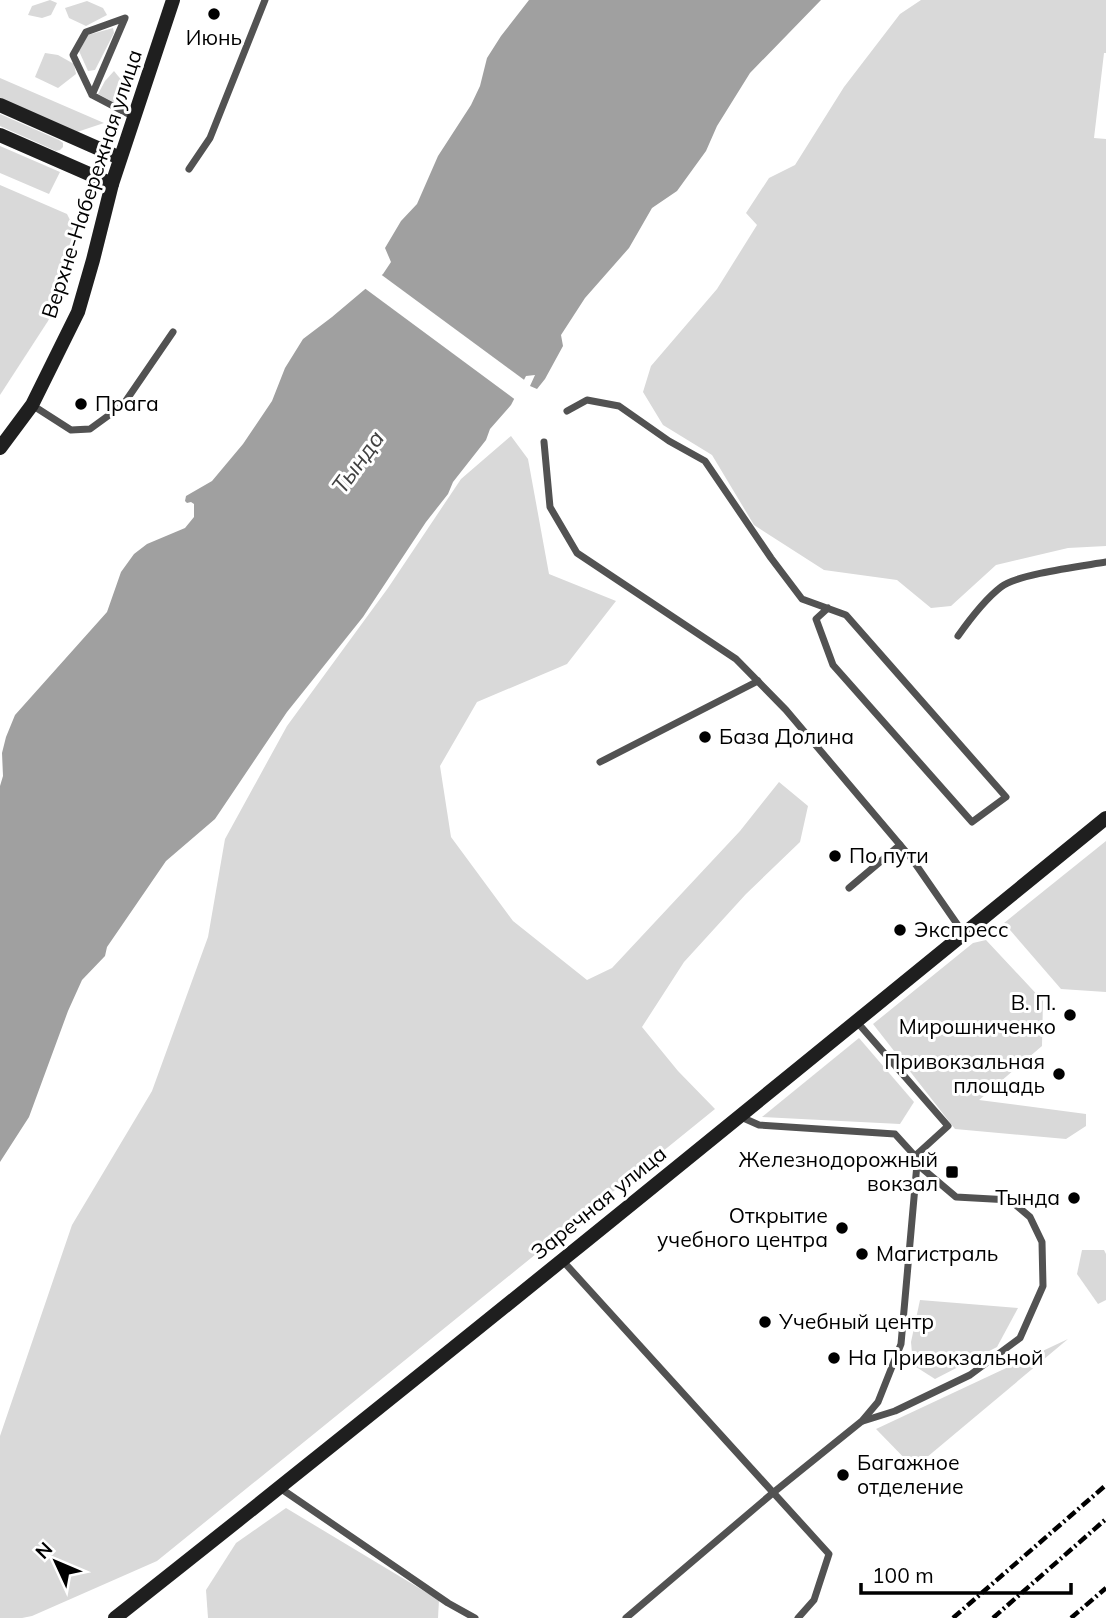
<svg xmlns="http://www.w3.org/2000/svg" width="1106" height="1618" viewBox="0 0 1106 1618" font-family="Mulish,sans-serif">
  <style>
    .green { fill: #d9d9d9 }
    .water { fill: #a0a0a0 }
    .pier { fill: #fff }
    .lines { fill: none; stroke-linecap: round; stroke-linejoin: round }
    .lane { stroke: #525252; stroke-width: 7 }
    .secondary { stroke: #1f1f1f; stroke-width: 14 }
    .rail { stroke: #000; stroke-width: 4.5; stroke-dasharray: 10 3.5 2 3.5; stroke-linecap: butt }
    .poi-dot { fill: #000; stroke: #fff; stroke-width: 2.5 }
    .labels { text-anchor: middle; stroke-width: 6; stroke-linejoin: round; paint-order: stroke }
    .poi-label { font-size: 21px; fill: #000; stroke: #fff; text-anchor: start }
    .street-label { font-size: 21px; fill: #000; stroke: #fff }
    .water-label { font-size: 23px; font-style: italic; fill: #414141; stroke: #fff }
  </style>
  <rect width="100%" height="100%" fill="#fff"/>
  <g class="green">
    <path d="M50,0l7,3 -6,12 -9,3 -14,-3 4,-9z"/>
    <path d="M921,0h185v53h-2l-10,85 12,1v407l-38,2 -72,17 -45,41 -20,2 -34,-28 -73,-10 -70,-45 -42,-70 -49,-30 -20,-33 8,-26 66,-77 40,-64 -11,-12 23,-35 26,-13 49,-78 56,-73z"/>
    <path d="M87,1l16,7 4,7 -21,11 -17,-8 -4,-10z"/>
    <path d="M113,28l1,5 -19,37 -7,1 -9,-20 9,-16z"/>
    <path d="M45,53l13,2 16,9 2,10 -18,14 -23,-11z"/>
    <path d="M114,71l9,11 2,14 -12,6 -15,-8 7,-13z"/>
    <path d="M0,78l104,45 -27,9 -77,-33z"/>
    <path d="M0,114l59,26 4,3v4l-3,3 -4,1 -56,-25z"/>
    <path d="M0,146l60,26 -11,22 -49,-21z"/>
    <path d="M0,185l67,29 9,18 -4,41 -24,48 -48,74z"/>
    <path d="M511,436l17,23 21,115 67,27 -49,63 -90,38 -37,64 11,71 62,84 74,59 25,-12 128,-137 39,-49 29,24 -8,36 -54,52 -62,68 -42,65 36,44 37,38 -558,452 -125,55 -10,2h-22v-182l72,-211 80,-134 56,-154 17,-98 62,-113 101,-138 73,-109z"/>
    <path d="M1106,841v151l-45,-3 -57,-66z"/>
    <path d="M986,940l57,61 -1,45 -63,54 107,14v12l-20,13 -111,-10 -82,-105 100,-81z"/>
    <path d="M859,1038l55,64 -14,22 -138,-7z"/>
    <path d="M1082,1250h22l2,4v46l-8,4 -21,-30z"/>
    <path d="M920,1300l98,8 -21,39 -62,32 -22,-14 -2,-23z"/>
    <path d="M1068,1339l-154,129 -38,-39z"/>
    <path d="M286,1508l153,92 -1,18h-230l-2,-28 30,-47z"/>
  </g>
  <path class="water" d="M529,0h292l-71,73 -33,53 -11,25 -29,40 -25,17 -23,40 -44,50 -24,37 2,11 -18,33 -8,10 -7,-3 5,-11 -9,1 -15,29 -21,24 -4,11 -33,42 -5,12 -22,28 -63,95 -76,95 -72,107 -49,42 -59,86 -2,9 -23,24 -14,31 -39,106 -29,45v-376l3,-10 -1,-23 4,-16 9,-22 92,-103 14,-40 13,-18 13,-10 38,-16 9,-11v-13l-3,-2 -4,1 -2,-2 1,-5 26,-15 31,-37 29,-43 13,-33 18,-29 29,-22 51,-43 8,-12 -6,-14 16,-27 16,-17 21,-48 33,-51 9,-19 7,-28 14,-22z"/>
  <path class="pier" d="M379,273l148,109 -10,19 -154,-114z"/>
  <g class="lines">
    <g class="lane">
      <path d="M92,95l33,-77 -39,14 -13,23 19,40 42,22"/>
      <path d="M189,169l21,-31 55,-138"/>
      <path d="M32,405l39,25 19,-1 33,-24 50,-73"/>
      <path d="M567,411l20,-11 32,6 50,35 36,20 66,97 31,41 44,16 160,182 -34,25 -139,-157 -17,-46 12,-11"/>
      <path d="M544,442l6,65 27,46 159,106 50,51 126,149 52,75"/>
      <path d="M958,636c12,-17 26,-36 43,-49 16,-13 82,-21 105,-25"/>
      <path d="M600,762l158,-81"/>
      <path d="M849,888l51,-43"/>
      <path d="M741,1117l18,8 136,9 20,22 33,-30 -91,-104"/>
      <path d="M562,1260l267,294 -15,46 -16,18"/>
      <path d="M863,1421l32,-10 75,-36 50,-37 23,-52 -1,-44 -12,-25 -20,-17 -54,-3 -39,-33"/>
      <path d="M280,1488l168,115 27,15"/>
      <path d="M626,1618l148,-126 88,-71 16,-19 23,-58 16,-180 -2,-8"/>
    </g>
    <g class="secondary">
      <path d="M0,105l120,53"/>
      <path d="M0,135l112,49"/>
      <path d="M0,448l32,-43 46,-93 15,-52 19,-76 61,-184"/>
      <path d="M115,1618c333,-263 662,-532 991,-800"/>
    </g>
    <g class="rail">
      <path d="M953,1618l153,-133"/>
      <path d="M993,1618l113,-99"/>
      <path d="M1071,1618l35,-30"/>
    </g>
  </g>
  <g class="poi-dot">
    <circle cx="214" cy="14" r="7"/>
    <circle cx="81" cy="404" r="7"/>
    <circle cx="705" cy="737" r="7"/>
    <circle cx="835" cy="856" r="7"/>
    <circle cx="900" cy="930" r="7"/>
    <circle cx="1070" cy="1015" r="7"/>
    <circle cx="1059" cy="1074" r="7"/>
    <rect x="945" y="1165" width="14" height="14" rx="3.5"/>
    <circle cx="1074" cy="1198" r="7"/>
    <circle cx="842" cy="1228" r="7"/>
    <circle cx="862" cy="1254" r="7"/>
    <circle cx="765" cy="1322" r="7"/>
    <circle cx="834" cy="1358" r="7"/>
    <circle cx="843" cy="1475" r="7"/>
  </g>
  <g class="labels">
    <g class="poi-label">
      <text x="214" y="45" text-anchor="middle">Июнь</text>
      <text x="95" y="411">Прага</text>
      <text x="719" y="744">База Долина</text>
      <text x="849" y="863">По пути</text>
      <text x="914" y="937">Экспресс</text>
      <text x="1056" y="1010" text-anchor="end">В. П.<tspan x="1056" dy="24">Мирошниченко</tspan></text>
      <text x="1045" y="1069" text-anchor="end">Привокзальная<tspan x="1045" dy="24">площадь</tspan></text>
      <text x="938" y="1167" text-anchor="end">Железнодорожный<tspan x="938" dy="24">вокзал</tspan></text>
      <text x="1060" y="1205" text-anchor="end">Тында</text>
      <text x="828" y="1223" text-anchor="end">Открытие<tspan x="828" dy="24">учебного центра</tspan></text>
      <text x="876" y="1261">Магистраль</text>
      <text x="779" y="1329">Учебный центр</text>
      <text x="848" y="1365">На Привокзальной</text>
      <text x="857" y="1470">Багажное<tspan x="857" dy="24">отделение</tspan></text>
    </g>
    <g class="street-label">
      <text transform="translate(92 184) rotate(-72)" y="7">Верхне-Набережная улица</text>
      <text transform="translate(599 1203) rotate(-39)" y="7">Заречная улица</text>
    </g>
    <g class="water-label">
      <text transform="translate(358 462) rotate(-54)" y="8">Тында</text>
    </g>
  </g>
  <g transform="translate(56 1562) rotate(314)" stroke="#ffffff" stroke-width="5" paint-order="stroke">
  <path d="M0-5L12 26L0 18L-12 26Z" fill="#000000"/>
  <text y="-10" font-size="19" font-weight="bold" text-anchor="middle" fill="#000000">N</text>
  </g>
  <path d="M861 1583v10h210v-10" fill="none" stroke="#000000" stroke-width="3.5"/>
  <text x="872" y="1583" font-size="21" fill="#000000" stroke="#ffffff" stroke-width="5" paint-order="stroke">100 m</text>
</svg>
